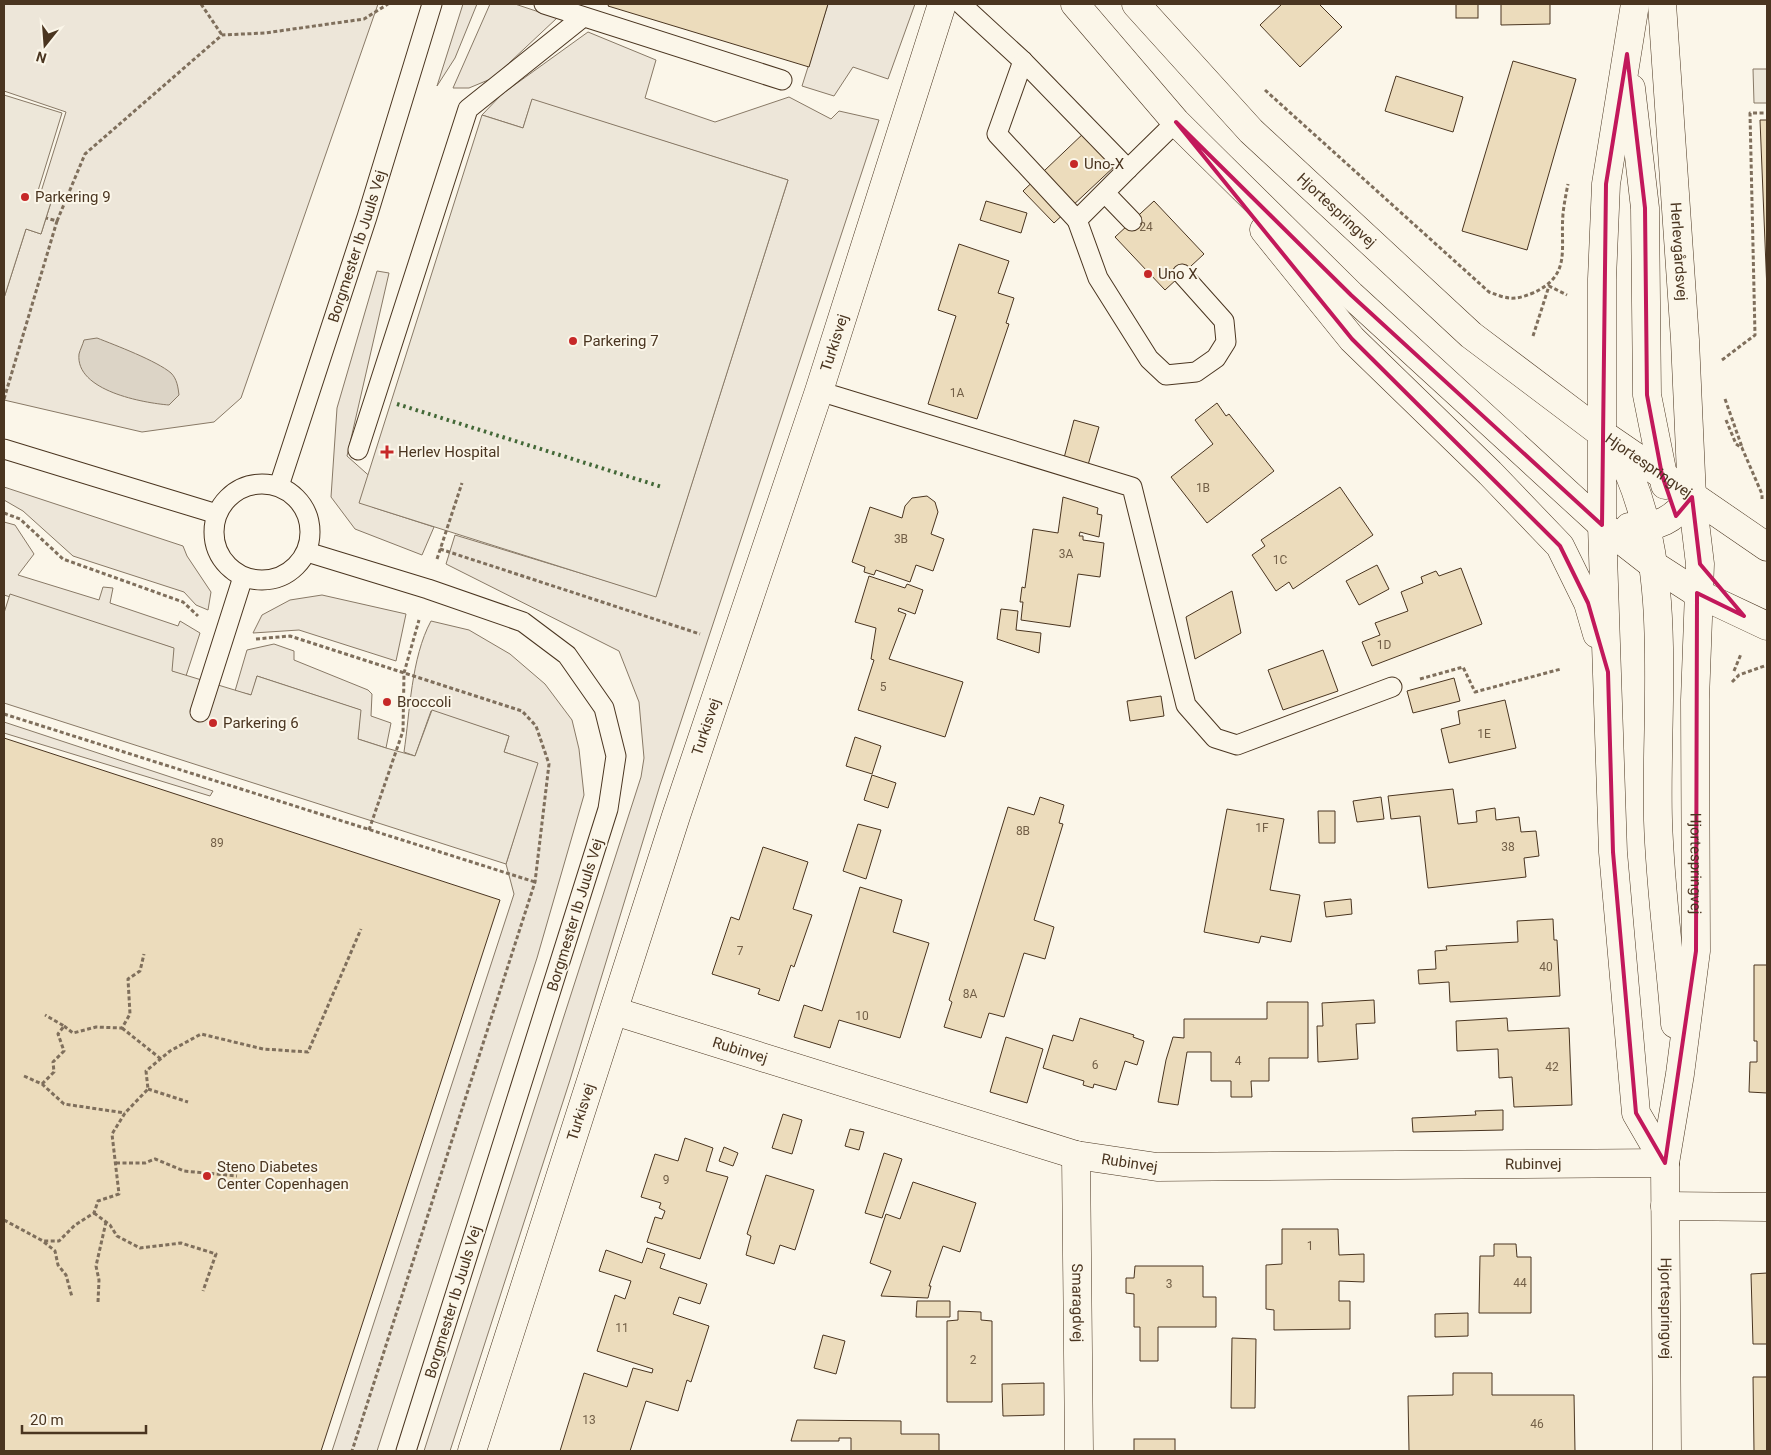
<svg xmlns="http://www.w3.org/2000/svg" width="1771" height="1455" viewBox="0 0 1771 1455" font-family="Roboto,sans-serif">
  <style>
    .green { fill: #ede6d9; stroke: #887966 }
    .parking { fill: #ede7d9; stroke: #887966 }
    .water { fill: #dcd4c6; stroke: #887966 }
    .building { fill: #ecdcbc; stroke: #4a3520 }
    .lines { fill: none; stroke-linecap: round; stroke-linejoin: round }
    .lane-casing { stroke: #4a3520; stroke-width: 21 }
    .street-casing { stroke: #4a3520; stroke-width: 29 }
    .secondary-casing { stroke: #4a3520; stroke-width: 29 }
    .path { stroke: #7f6f5c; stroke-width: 3; stroke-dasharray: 4 2.5; stroke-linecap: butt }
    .lane { stroke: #fbf6e9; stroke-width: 19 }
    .street { stroke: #fbf6e9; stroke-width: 28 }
    .secondary { stroke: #fbf6e9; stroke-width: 28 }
    .hedge { stroke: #436837; stroke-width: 4; stroke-dasharray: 2.5 4; stroke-linecap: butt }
    .marked { fill: none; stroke: #c2185b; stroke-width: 4; stroke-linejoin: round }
    .poi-dot { fill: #c62828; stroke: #fbf6e9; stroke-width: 2 }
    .labels { text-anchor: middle; stroke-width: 4; stroke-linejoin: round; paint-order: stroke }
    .number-label { font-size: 12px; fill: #725f47 }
    .poi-label { font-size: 15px; fill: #4a3520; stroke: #fbf6e9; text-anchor: start }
    .street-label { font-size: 15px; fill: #4a3520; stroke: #fbf6e9 }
  </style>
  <rect width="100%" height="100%" fill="#fbf6e9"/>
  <g class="green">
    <path d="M4,4h374l-137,394 -27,24 -72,10 -138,-32v-102l22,-69 15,5 11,-35 -12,-4 26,-83 -62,-21z"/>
    <path d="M463,4h14l-22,54 -18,28z"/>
    <path d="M490,4h25l42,14 -64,60 -24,10h-16z"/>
    <path d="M828,4h87l-27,75 -35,-12 -19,29 -32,-10z"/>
    <path d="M588,32l68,28 -11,38 70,24 74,-25 42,22 8,-8 40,9 -219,665 -90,295 -120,371h-26l217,-674 3,-19 -5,-56 -20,-51 -173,-87 9,-29 201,61 132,-416 -256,-80 -9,28 -41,-13 20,-21z"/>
    <path d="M377,271l12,2 -42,183 28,25 -3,26 62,20 -12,28 -67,-26 -24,-32 6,-89z"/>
    <path d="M4,487l179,59 4,10 24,36 -3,18 -12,-5 -12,-13 -111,-36 -50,-45 -19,-11z"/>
    <path d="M4,522l11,3 19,29 -16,21 81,25 4,-13 10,1 -3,15 68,23 2,-5 20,12 -14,43 -15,-5 2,-23 -169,-53z"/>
    <path d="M322,595l84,19 -10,47 -97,-31 -46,3 9,-18 28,-15z"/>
    <path d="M431,621l38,9 41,24 35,30 27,36 7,29 5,46 -47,163 -160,493h-45l182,-557 -8,-30 31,-101 -33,-11 5,-16 -78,-25 -16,45 -11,-4c6,-40 7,-94 27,-131z"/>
    <path d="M274,644l20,7v9l74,30 4,4 -1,22 20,7 -5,25 -28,-9 2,-29 -103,-34 -5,19 -17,-4 12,-41z"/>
    <path d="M4,722l209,69 -3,5 -206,-63z"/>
  </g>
  <g class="parking">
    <path d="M1753,69h14v34h-13z"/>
    <path d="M4,95l58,18 -25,81 15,5 -6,19 -5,16 -15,-5 -22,69z"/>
    <path d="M532,99l256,81 -132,417 -297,-94 123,-388 41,13z"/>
    <path d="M10,594l164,54 -2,23 79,24 6,-19 104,34 -3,29 28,9 29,8 17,-46 77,26 -5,16 34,11 -32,101 -502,-161v-90z"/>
  </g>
  <path class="water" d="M97,338c18,7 60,23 74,35 6,6 7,14 8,22l-10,10c-25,-2 -94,-14 -90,-51 1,-4 4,-10 5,-14z"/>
  <g class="building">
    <path d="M609,4h219l-19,63 -201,-61z"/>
    <path d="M1282,4h37l23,23 -42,40 -40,-42z"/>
    <rect x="1456" y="4" width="22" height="14"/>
    <path d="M1501,4h49v20l-49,1z"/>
    <path d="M1513,61l63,18 -49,171 -65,-19z"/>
    <path d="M1396,76l67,21 -10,35 -68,-21z"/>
    <path d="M1760,120h7v171z"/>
    <path d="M1086,131l31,33 -63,59 -31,-32z"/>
    <path d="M986,201l41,12 -6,20 -41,-13z"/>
    <path d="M1154,201l50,53 -39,36 -50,-53z"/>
    <path d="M959,244l50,17 -11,32 16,5 -8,25 3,1 -32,95 -49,-15 28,-88 -18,-6z"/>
    <path d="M1217,403l9,13 3,-2 45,57 -67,52 -36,-46 42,-33 -18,-24z"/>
    <path d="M1074,420l25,7 -11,38 -24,-7z"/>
    <path d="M1340,487l33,48 -80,54 -4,-7 -13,9 -24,-36 13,-9 -4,-6z"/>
    <path d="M927,496l8,6 3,10 -7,22 13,5 -11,32 -17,-6 -6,17 -34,-12 -2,5 -10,-3 1,-5 -13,-5 18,-55 32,11 3,-12 7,-8z"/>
    <path d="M1063,497l35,11 -1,6 5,1 -3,22 -19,-5 -1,4h4v4l21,3 -4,34 -22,-3 -8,53 -49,-7 2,-18h-3l2,-15 3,1 8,-59 25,4z"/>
    <path d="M1377,565l12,24 -30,16 -13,-24z"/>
    <path d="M1461,568l21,56 -110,42 -10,-24 18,-7 -5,-12 33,-12 -7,-19 22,-9 -2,-6 15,-6 3,5z"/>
    <path d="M869,576l36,12 2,-4 16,6 -8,24 -16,-6 -1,3 8,3 -17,45 74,23 -18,55 -87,-27 16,-50 -3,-1 5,-31 -21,-6z"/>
    <path d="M1232,591l9,42 -46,26 -9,-42z"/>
    <path d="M1001,609l17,2 -2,19 25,3 -2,20 -42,-14z"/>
    <path d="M1323,650l15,41 -55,19 -15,-40z"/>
    <path d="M1454,678l6,23 -47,12 -6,-22z"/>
    <path d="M1161,696l3,20 -34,5 -3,-20z"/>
    <path d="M1505,700l11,48 -67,15 -8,-34 19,-5 -2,-13z"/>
    <path d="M855,737l26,9 -9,28 -26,-8z"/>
    <path d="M4,738l496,162 -179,551h-317z"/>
    <path d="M872,775l24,8 -8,25 -24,-8z"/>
    <path d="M1453,789l5,35 19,-2 -1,-11 19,-3 1,12 23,-3 2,15 15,-1 3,25 -15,2 2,19 -98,11 -8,-72 -29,3 -3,-23z"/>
    <path d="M1040,797l24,8 -5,18 4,1 -29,96 20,7 -9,32 -21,-6 -20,64 -15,-4 -8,25 -37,-11 8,-25 -3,-2 59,-193 26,8z"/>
    <path d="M1381,797l3,22 -27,3 -4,-21z"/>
    <path d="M1227,809l57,10 -14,71 30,5 -9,47 -30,-6 -2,7 -55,-11z"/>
    <path d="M1318,811h17v32h-16z"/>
    <path d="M858,824l23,6 -15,49 -23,-8z"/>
    <path d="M763,847l45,15 -15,47 19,6 -18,52 -3,-2 -12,36 -21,-7 2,-5 -48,-15 19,-57 8,3z"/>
    <path d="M860,887l42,13 -9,32 36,11 -29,95 -61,-18 -9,28 -36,-11 10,-32 18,6z"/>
    <path d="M1351,899l1,15 -26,3 -2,-15z"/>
    <path d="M1553,919l1,21h3l3,56 -110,6 -1,-20 -30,2 -1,-14 18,-1 -1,-18 12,-1 -1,-4 72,-4 -1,-21z"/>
    <path d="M1754,965h13v128l-18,-1 1,-30h7v-21h-3z"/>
    <path d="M1374,1000l1,23 -19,1 2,35 -40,3 -1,-36h6l-1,-23z"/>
    <path d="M1267,1002h41v56h-39v23h-18l1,16h-21v-16h-20v-29h-24l-9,53 -20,-3 8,-42 7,-23 11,1v-19h83z"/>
    <path d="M1080,1018l54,17 -1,2 11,4 -7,24 -12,-4 -9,29 -22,-6 -1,4 -10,-3 1,-4 -41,-13 10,-33 20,6z"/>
    <path d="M1507,1018l1,13 61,-3 3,77 -58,2 -2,-30 -13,1 -1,-29 -41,2 -1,-30z"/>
    <path d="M1006,1037l37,12 -16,54 -37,-11z"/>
    <path d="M1503,1110v20l-90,2 -1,-14 64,-3 -1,-4z"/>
    <path d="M783,1114l19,6 -10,34 -20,-6z"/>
    <path d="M850,1129l14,3 -5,18 -14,-4z"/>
    <path d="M685,1138l28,10 -7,23 22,6 -28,82 -53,-17 8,-25 7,2 3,-8 -6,-3 2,-5 -20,-6 14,-43 23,7z"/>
    <path d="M724,1147l14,6 -5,13 -14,-5z"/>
    <path d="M884,1153l18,6 -20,59 -17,-5z"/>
    <path d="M766,1175l48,15 -19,60 -15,-5 -6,19 -28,-9 5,-19 -4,-2z"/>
    <path d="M913,1182l63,21 -16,49 -17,-6 -14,40h2l-3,12 -47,-2 10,-25 -21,-8 16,-49 14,5z"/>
    <path d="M1282,1229h56l1,26 25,-1v28l-25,-1v20h11v28l-76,1v-20l-8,-1v-44l16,-1z"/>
    <path d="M1494,1244h22l1,13h14v56h-52l1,-57h14z"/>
    <path d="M647,1248l18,6 -5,14 47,16 -7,20 -21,-7 -6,17 36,12 -18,56 -4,-2 -9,31 -32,-10 -16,50h-70l24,-78 43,14 6,-19 19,5 1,-4 -56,-18 18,-56 10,4 6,-18 -32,-10 7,-21 36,13z"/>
    <path d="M1135,1266h68v31h13v30h-58v34h-18v-34h-6v-33l-8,-1v-15h8z"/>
    <path d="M1767,1273v71h-14l-2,-70z"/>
    <path d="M917,1301h33v16h-34z"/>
    <path d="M958,1311l23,1v8l11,1v81h-45v-81l11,-1z"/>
    <path d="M1468,1313v23l-33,1v-23z"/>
    <path d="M823,1335l22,6 -9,33 -22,-6z"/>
    <path d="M1232,1338l24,1 -1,69h-24z"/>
    <path d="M1453,1373h39v22h82l1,56h-166l-1,-55 45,-1z"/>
    <path d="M1753,1377h14v74h-13z"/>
    <path d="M1044,1383v32l-41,1 -1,-32z"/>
    <path d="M797,1420l104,1v13h38v17h-88v-13h-12v3h-48z"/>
    <rect x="1134" y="1439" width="41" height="12"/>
  </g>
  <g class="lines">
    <g class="lane-casing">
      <g id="lane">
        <path d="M544,4l238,76"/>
        <path d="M961,4l62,57 105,108 48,-47"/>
        <path d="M1023,61l-26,73 80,86 51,-51"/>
        <path d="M1105,193l27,28"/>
        <path d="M1077,220l21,58 51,81 17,16 30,-3 20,-14 10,-16 -2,-21 -42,-47"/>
        <path d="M819,391l313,96 54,218 29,33 22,7 155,-58"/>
        <path d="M4,449l213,65"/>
        <path d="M358,450l110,-341 115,-92"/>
        <circle cx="262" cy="532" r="48"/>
        <path id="s1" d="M279,486l88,-269 65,-213"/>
        <path d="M307,552l121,37 95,33 44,33 37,53 12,48 -8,53 -202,642"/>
        <path d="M200,712l43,-135"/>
      </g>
    </g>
    <g class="street-casing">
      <g id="street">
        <path id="s2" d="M614,1011l462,144 81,12 508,-4"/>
        <path id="s3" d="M1076,1155l3,296"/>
        <path d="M1665,1206l102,1"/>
        <path id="s4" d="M472,1451l204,-635 143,-425 123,-387"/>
      </g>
    </g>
    <g class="secondary-casing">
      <g id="secondary">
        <path d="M1075,4l101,118 175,173 251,230 50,39 45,29 70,33"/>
        <path id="s5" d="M1136,4l115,127 220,204 130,98 166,114"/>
        <path d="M1635,4l-29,180 -4,95v246l11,327 23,261 29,50"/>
        <path id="s6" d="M1662,4l23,336 7,157 8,67 -5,136 1,251 -16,123 -15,89 2,288"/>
        <path d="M1631,88l14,120 2,187 18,90"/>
        <path d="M1264,230l88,109 138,134 70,73 28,57 9,31"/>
        <path d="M1609,445c6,10 16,20 21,31 43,103 25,235 28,344 2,68 12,136 17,204"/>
        <path d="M1629,527c30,1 44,-7 63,-30"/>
      </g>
    </g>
    <g class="path">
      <path d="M201,4l21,31"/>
      <path d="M1265,90l224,202c19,7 24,9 44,1 39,-18 27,-43 30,-79 1,-10 3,-20 5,-30"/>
      <path d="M57,221l28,-67 137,-119 43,-2 99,-14 24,-15"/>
      <path d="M1533,336l16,-50 18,9"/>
      <path d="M1722,360l33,-25 -5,-222h17"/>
      <path d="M4,399l53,-178 -11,-3"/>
      <path d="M1725,399l17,48"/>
      <path d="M1726,420l10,24 6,4 20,46v5"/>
      <path d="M4,513l16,6 43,40 120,43 15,14"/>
      <path d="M440,549l260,85"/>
      <path d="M437,559l25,-76"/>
      <path d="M256,639l34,-3 232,75 14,15 13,38 -14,118 -183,569"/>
      <path d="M1734,671l7,-17"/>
      <path d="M1420,679l43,-12 12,25 86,-23"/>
      <path d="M1732,682l7,-7 28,-10"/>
      <path d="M4,714l531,168"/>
      <path d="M369,830l34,-99 1,-58 15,-53"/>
      <path d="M64,1026l9,7 23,-6 26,1 8,-14 -2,-35 12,-8 4,-17"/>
      <path d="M122,1028l39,31"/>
      <path d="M24,1076l18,8 22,20 61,9"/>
      <path d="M42,1084l12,-12 -1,-10 11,-11 -6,-17 6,-8 -19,-11"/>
      <path d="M148,1089l40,13"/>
      <path d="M116,1163h29l10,-4 29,12 53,5"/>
      <path d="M94,1213l16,12 7,11 23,12 41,-5 35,11 -13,37"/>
      <path d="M4,1220l39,21h16l16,-16 19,-12 4,-12 21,-7 -7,-60 13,-21 23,-24 -2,-18 24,-20 31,-17 62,15 45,3 53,-123"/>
      <path d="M44,1242l11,9 3,14 8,10 6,22"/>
      <path d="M98,1302l1,-22 -3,-14 10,-44"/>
    </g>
    <use href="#lane" class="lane"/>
    <use href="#street" class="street"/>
    <use href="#secondary" class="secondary"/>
    <path class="hedge" d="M397,404l265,83"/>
  </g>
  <path class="marked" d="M1627,54l18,154 2,187 15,80 14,41 16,-19 8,67 44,52 -47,-23 -1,358 -31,212 -29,-50 -23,-261 -5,-180 -20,-69 -28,-57 -208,-207 -176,-217 175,173 251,230 4,-341z"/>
  <g class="poi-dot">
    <circle cx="1074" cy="164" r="5"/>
    <circle cx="25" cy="197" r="5"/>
    <circle cx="1148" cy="274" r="5"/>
    <circle cx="573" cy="341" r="5"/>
    <path d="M384.5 444.5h5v5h5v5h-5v5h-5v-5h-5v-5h5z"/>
    <circle cx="387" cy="702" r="5"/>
    <circle cx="213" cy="723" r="5"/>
    <circle cx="207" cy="1176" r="5"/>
  </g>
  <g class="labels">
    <g class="number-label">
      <text x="1146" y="231">24</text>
      <text x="957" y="397">1A</text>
      <text x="1203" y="492">1B</text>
      <text x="901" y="543">3B</text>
      <text x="1066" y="558">3A</text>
      <text x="1280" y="564">1C</text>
      <text x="1384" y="649">1D</text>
      <text x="883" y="691">5</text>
      <text x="1484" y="738">1E</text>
      <text x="1262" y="832">1F</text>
      <text x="1023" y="835">8B</text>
      <text x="217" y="847">89</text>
      <text x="1508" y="851">38</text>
      <text x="740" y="955">7</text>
      <text x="1546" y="971">40</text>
      <text x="970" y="998">8A</text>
      <text x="862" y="1020">10</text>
      <text x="1238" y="1065">4</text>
      <text x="1095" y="1069">6</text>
      <text x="1552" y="1071">42</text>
      <text x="666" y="1184">9</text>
      <text x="1310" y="1250">1</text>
      <text x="1520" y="1287">44</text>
      <text x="1169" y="1288">3</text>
      <text x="622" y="1332">11</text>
      <text x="973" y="1364">2</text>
      <text x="589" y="1424">13</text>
      <text x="1537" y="1428">46</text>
    </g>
    <g class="poi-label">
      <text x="1084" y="169">Uno-X</text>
      <text x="35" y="202">Parkering 9</text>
      <text x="1158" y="279">Uno X</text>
      <text x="583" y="346">Parkering 7</text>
      <text x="398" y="457">Herlev Hospital</text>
      <text x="397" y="707">Broccoli</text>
      <text x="223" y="728">Parkering 6</text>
      <text x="217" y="1172">Steno Diabetes<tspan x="217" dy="17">Center Copenhagen</tspan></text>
    </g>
    <g class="street-label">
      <text dy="5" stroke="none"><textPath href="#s5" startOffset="288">Hjortespringvej</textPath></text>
      <text dy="5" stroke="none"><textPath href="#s1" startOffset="252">Borgmester Ib Juuls Vej</textPath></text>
      <text dy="5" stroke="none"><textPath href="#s6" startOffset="248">Herlevgårdsvej</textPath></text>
      <text dy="5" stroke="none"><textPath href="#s4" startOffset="1166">Turkisvej</textPath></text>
      <text dy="5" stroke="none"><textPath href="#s5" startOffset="692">Hjortespringvej</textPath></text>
      <text dy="5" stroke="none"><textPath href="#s4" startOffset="761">Turkisvej</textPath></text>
      <text dy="5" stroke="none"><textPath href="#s6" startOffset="861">Hjortespringvej</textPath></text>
      <text transform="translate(575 915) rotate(-73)" y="5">Borgmester Ib Juuls Vej</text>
      <text dy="5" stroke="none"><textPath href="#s2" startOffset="132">Rubinvej</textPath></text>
      <text dy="5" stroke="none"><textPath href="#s4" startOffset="356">Turkisvej</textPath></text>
      <text dy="5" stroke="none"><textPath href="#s2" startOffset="538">Rubinvej</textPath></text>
      <text dy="5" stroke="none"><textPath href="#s2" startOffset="942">Rubinvej</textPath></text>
      <text transform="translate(453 1302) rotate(-73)" y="5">Borgmester Ib Juuls Vej</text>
      <text dy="5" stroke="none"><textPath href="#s3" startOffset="148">Smaragdvej</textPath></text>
      <text dy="5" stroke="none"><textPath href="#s6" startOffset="1308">Hjortespringvej</textPath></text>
    </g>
  </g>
  <rect width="1771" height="1455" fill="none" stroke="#4a3520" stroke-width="10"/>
  <g transform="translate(45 45) rotate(197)" stroke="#fbf6e9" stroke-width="4" paint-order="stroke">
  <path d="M0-4L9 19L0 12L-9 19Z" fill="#4a3520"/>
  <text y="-8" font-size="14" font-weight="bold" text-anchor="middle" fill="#4a3520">N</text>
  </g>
  <path d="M22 1425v8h124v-8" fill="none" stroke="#4a3520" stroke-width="2.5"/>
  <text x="30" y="1425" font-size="15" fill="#4a3520" stroke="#fbf6e9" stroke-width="4" paint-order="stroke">20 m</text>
</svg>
